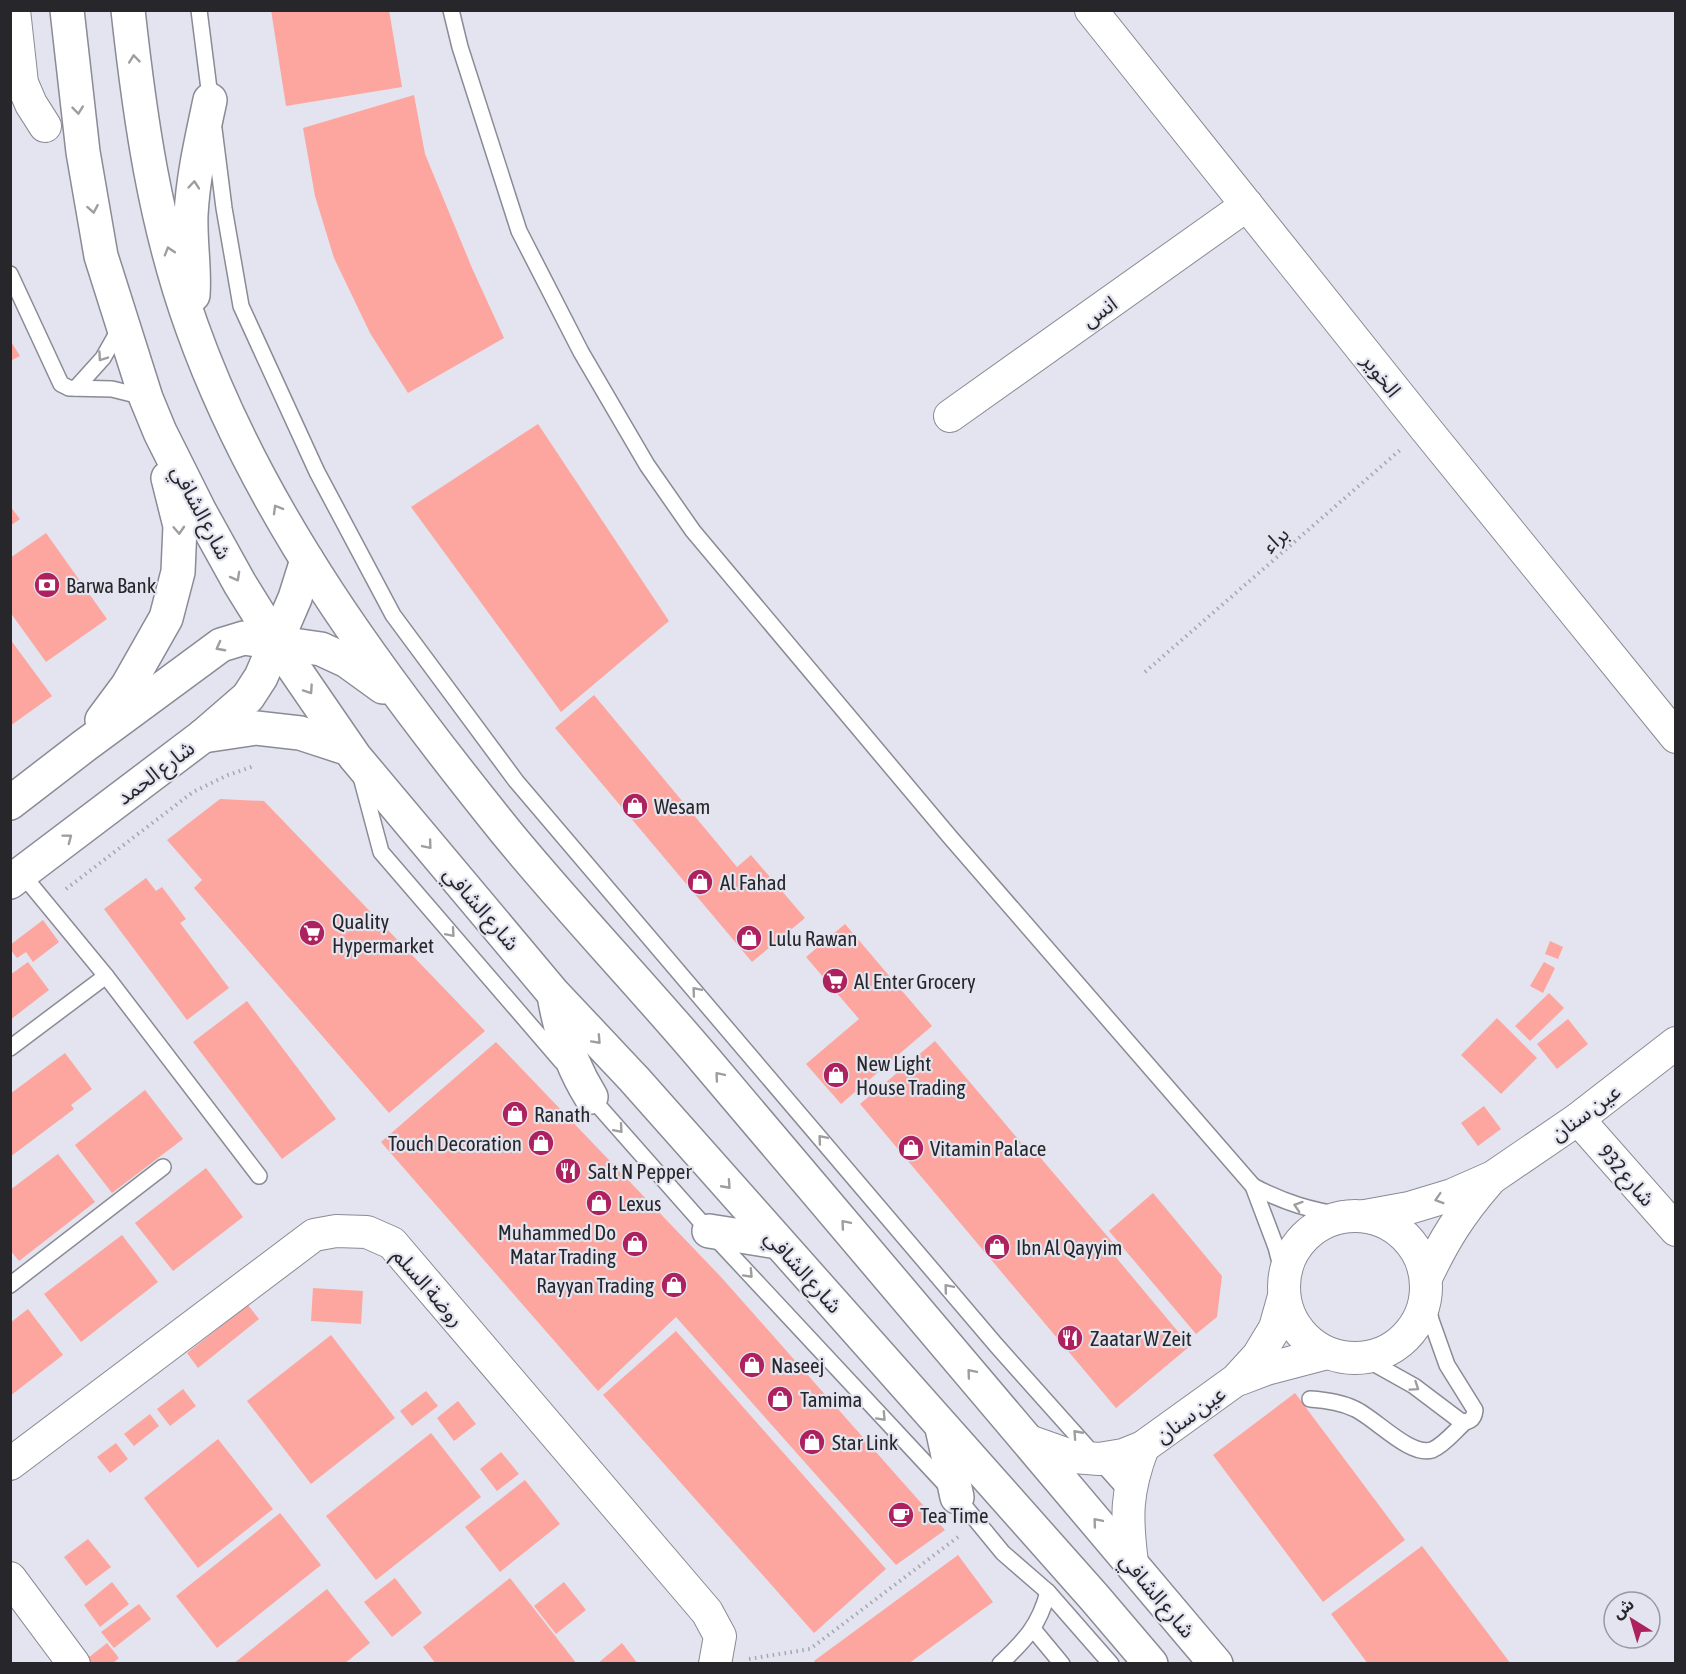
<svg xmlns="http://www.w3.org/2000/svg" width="1686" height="1674" viewBox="0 0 1686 1674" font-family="'Asap Condensed','Noto Sans Arabic',sans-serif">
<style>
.building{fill:#fda69f}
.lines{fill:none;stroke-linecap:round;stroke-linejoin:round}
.lane-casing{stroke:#898b95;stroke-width:18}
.street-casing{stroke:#898b95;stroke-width:34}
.secondary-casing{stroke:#898b95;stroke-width:36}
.path{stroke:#a6a6af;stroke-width:4;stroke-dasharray:1.5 4.5;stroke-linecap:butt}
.lane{stroke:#fff;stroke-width:15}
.street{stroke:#fff;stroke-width:32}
.secondary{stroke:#fff;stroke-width:33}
.oneway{stroke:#9e9ea0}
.labels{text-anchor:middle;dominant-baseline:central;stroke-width:4.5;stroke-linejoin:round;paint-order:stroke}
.street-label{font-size:21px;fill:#27272b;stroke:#e3e4ef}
.poi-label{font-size:21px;fill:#27272b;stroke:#e3e4ef;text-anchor:start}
</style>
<rect width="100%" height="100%" fill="#e3e4ef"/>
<!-- building -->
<g class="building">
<path d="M271 10H389L402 87 286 106Z"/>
<path d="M414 95 425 154 472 268 504 338 408 393 370 333 334 258 315 196 303 128Z"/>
<path d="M10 340 20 356 10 361Z"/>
<path d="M538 424 669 621 561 712 411 507Z"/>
<path d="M10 506 20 519 10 526Z"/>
<path d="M46 533 107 619 46 662 10 612V558Z"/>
<path d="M10 639 52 696 10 726Z"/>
<path d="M594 695 737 867 751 855 805 918 752 962 555 728Z"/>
<path d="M220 799 264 801 485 1031 389 1113 194 888 202 880 167 840Z"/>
<path d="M146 878 156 891 162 887 186 919 180 923 229 988 187 1020 104 909Z"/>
<path d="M43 920 59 942 33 962 26 952 17 958 10 949V945Z"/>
<path d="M845 924 932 1026 841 1104 806 1064 859 1019 806 957Z"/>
<path d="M1550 941 1563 947 1558 959 1545 954Z"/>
<path d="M28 962 49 990 10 1020V975Z"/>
<path d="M1544 962 1555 968 1543 993 1530 986Z"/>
<path d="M1549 993 1564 1008 1530 1041 1515 1026Z"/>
<path d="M247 1001 336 1119 282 1159 193 1042Z"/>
<path d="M1497 1018 1537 1058 1501 1094 1461 1055Z"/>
<path d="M1568 1019 1588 1044 1557 1069 1537 1044Z"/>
<path d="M935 1041 1029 1152 1033 1149 1114 1244 1109 1249 1190 1346 1116 1408 860 1104Z"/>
<path d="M496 1042 721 1277 945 1530 896 1565 676 1317 598 1391 381 1142Z"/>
<path d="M65 1053 92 1089 71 1105 74 1109 10 1157V1094Z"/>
<path d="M145 1090 183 1139 112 1193 75 1145Z"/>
<path d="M1484 1106 1501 1129 1478 1146 1461 1123Z"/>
<path d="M58 1154 95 1202 19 1261 10 1250V1190Z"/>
<path d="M206 1168 243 1217 173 1271 135 1223Z"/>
<path d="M1153 1193 1222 1276 1217 1317 1196 1334 1109 1231Z"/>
<path d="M122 1235 158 1282 81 1342 44 1294Z"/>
<path d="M313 1288 363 1291 361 1324 311 1321Z"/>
<path d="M248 1305 259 1319 198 1368 187 1353Z"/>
<path d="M28 1309 63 1355 10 1396V1323Z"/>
<path d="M676 1331 886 1569 814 1633 603 1395Z"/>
<path d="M331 1335 395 1418 311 1484 247 1401Z"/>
<path d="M183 1389 196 1406 170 1426 157 1409Z"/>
<path d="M426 1391 438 1406 412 1426 400 1411Z"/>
<path d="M1295 1393 1405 1540 1323 1602 1213 1455Z"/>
<path d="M458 1401 476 1424 454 1441 437 1418Z"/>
<path d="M150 1414 159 1426 134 1446 124 1434Z"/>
<path d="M431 1433 481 1497 376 1580 326 1516Z"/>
<path d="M218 1439 273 1509 198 1568 144 1498Z"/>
<path d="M116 1443 128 1459 110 1473 97 1457Z"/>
<path d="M501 1452 519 1474 497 1491 480 1469Z"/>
<path d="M525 1480 560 1524 500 1572 465 1527Z"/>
<path d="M280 1513 321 1565 217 1648 176 1596Z"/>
<path d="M88 1539 111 1567 86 1586 64 1557Z"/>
<path d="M1422 1546 1511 1664H1368L1331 1614Z"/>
<path d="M958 1555 993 1602 908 1664H816L814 1661Z"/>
<path d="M395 1578 422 1613 392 1637 364 1602Z"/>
<path d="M510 1578 577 1664H436L423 1647Z"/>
<path d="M112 1582 129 1604 100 1627 84 1605Z"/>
<path d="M564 1582 586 1610 556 1634 534 1606Z"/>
<path d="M327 1589 370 1643 344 1664H233Z"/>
<path d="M139 1604 151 1619 114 1648 101 1632Z"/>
<path d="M107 1643 119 1658 112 1664H92L88 1658Z"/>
<path d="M622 1643 638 1664H597Z"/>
</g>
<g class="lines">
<!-- lane casing -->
<g class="lane-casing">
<g id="lane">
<path d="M199 10 211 105"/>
<path d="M451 10 460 47 519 231 581 352 647 465 693 531 950 837 1253 1186 1276 1247 1284 1278"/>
<path d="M214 129 224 208 241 306 317 472 393 615 516 781 996 1345 1129 1494"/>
<path d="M10 274 61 384 69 388 112 389 144 397"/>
<path d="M76 388 103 358 120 328"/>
<path d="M361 777 381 852 562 1062"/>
<path d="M22 874 106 976 259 1176"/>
<path d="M10 1048 106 976"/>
<path d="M588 1094 709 1231 957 1497 1003 1553 1048 1592 1111 1664"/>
<path d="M1253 1186C1285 1203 1310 1210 1346 1216"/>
<path d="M10 1285 163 1167"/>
<path d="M1364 1358 1414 1386 1459 1420C1468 1424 1474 1420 1475 1410L1447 1365 1431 1320 1426 1297"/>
<path d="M1310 1399C1325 1400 1341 1402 1355 1409 1375 1418 1410 1457 1432 1450 1444 1445 1455 1431 1464 1423"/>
<path d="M1033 1629 1062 1664"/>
<path d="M1000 1664C1025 1640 1039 1626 1048 1592"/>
</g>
</g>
<!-- street casing -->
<g class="street-casing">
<g id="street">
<path d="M14 10 22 83 31 104 45 126"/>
<path d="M1091 10 1425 428 1676 737"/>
<path d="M950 416 1247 205"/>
<path d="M1578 1119 1676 1230"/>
<circle cx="1355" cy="1287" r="71"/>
<path d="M1365 1216 1409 1208 1452 1195 1493 1177 1578 1119 1676 1043"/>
<path d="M1426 1278C1444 1240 1460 1214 1488 1182"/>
<path d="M1240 1379 1266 1369 1327 1353"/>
<path d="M1029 1441 1074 1457 1099 1459 1123 1455 1143 1447 1236 1380 1258 1356 1275 1328 1284 1296"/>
<path d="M10 1464 314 1235 336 1231 367 1232 392 1243 707 1612 720 1636 715 1664"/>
<path d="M1132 1563C1126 1516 1126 1492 1143 1447"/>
<path d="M10 1578 74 1664"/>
</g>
</g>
<!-- secondary casing -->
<g class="secondary-casing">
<g id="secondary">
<path d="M67 10 83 152 101 256 146 398 160 432 199 510 240 584 276 642 355 757 553 993 634 1079 1094 1597 1151 1664"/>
<path d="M128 10C140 119 155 224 192 327 259 515 382 678 506 832 570 910 640 983 706 1061 876 1261 1046 1463 1216 1664"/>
<path d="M193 295C195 269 190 242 191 215 193 176 202 138 210 100"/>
<path d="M102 720 128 685 166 618 178 572 180 526 168 478"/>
<path d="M203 736 256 728 300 733 349 749"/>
<path d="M10 803 84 746 221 645 244 638 321 649 347 661 383 687"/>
<path d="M10 882 203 736 248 697 261 677 276 642 295 598 307 560"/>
<path d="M554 995C560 1031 571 1065 591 1097"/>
<path d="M709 1231 778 1242"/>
<path d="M942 1428 957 1497"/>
</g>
</g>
<!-- path -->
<g class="path">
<path d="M1145 672 1400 450"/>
<path d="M66 889 193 792 228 775 254 766"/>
<path d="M749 1659 810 1649 958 1537"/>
</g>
<!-- lane -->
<use href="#lane" class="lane"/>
<!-- street -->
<use href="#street" class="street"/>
<!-- secondary -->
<use href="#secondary" class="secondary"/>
</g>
<!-- one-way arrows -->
<defs><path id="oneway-chevron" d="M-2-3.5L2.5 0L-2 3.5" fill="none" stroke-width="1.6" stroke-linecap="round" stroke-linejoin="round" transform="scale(1.5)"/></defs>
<g class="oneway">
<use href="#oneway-chevron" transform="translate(134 59) rotate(-96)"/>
<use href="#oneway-chevron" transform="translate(78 110) rotate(84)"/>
<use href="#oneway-chevron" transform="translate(194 185) rotate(-85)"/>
<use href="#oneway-chevron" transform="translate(93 209) rotate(80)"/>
<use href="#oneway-chevron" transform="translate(169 251) rotate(-107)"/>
<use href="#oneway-chevron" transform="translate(102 357) rotate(125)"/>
<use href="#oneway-chevron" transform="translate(277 509) rotate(-120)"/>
<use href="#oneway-chevron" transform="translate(179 530) rotate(87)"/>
<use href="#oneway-chevron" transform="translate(236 577) rotate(61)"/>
<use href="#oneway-chevron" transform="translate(220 647) rotate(152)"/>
<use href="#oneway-chevron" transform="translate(309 690) rotate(56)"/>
<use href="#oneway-chevron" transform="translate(68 838) rotate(-37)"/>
<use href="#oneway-chevron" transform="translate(428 845) rotate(50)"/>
<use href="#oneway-chevron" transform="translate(451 933) rotate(49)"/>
<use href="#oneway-chevron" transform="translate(696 991) rotate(-130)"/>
<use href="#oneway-chevron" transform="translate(597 1040) rotate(47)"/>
<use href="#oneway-chevron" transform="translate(719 1076) rotate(-130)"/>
<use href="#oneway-chevron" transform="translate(619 1129) rotate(49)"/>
<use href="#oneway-chevron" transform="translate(822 1139) rotate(-130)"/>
<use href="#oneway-chevron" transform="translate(727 1185) rotate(48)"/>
<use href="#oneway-chevron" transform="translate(1439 1199) rotate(163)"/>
<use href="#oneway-chevron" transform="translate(1298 1206) rotate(-162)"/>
<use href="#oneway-chevron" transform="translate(845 1224) rotate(-130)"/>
<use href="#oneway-chevron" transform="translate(749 1274) rotate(47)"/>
<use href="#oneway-chevron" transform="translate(948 1288) rotate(-130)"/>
<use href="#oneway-chevron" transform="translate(971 1373) rotate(-130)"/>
<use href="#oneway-chevron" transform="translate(1415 1387) rotate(34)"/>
<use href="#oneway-chevron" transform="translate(882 1417) rotate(47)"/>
<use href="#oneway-chevron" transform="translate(1077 1434) rotate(-132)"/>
<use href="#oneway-chevron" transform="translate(1097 1522) rotate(-130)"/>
</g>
<!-- icons -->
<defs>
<g id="bank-disc" transform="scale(1.35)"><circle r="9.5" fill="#ad215e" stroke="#e3e4ef"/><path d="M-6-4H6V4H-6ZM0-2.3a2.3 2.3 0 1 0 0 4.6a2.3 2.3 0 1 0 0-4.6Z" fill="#fff"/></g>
<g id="shop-disc" transform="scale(1.35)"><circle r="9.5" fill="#ad215e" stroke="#e3e4ef"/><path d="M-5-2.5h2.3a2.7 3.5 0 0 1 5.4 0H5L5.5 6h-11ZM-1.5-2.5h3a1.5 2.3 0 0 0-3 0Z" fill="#fff"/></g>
<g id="supermarket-disc" transform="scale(1.35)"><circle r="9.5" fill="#ad215e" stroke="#e3e4ef"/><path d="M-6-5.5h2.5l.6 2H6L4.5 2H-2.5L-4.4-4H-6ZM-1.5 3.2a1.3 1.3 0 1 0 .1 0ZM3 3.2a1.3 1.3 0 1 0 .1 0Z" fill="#fff"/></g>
<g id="restaurant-disc" transform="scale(1.35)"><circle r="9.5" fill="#ad215e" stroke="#e3e4ef"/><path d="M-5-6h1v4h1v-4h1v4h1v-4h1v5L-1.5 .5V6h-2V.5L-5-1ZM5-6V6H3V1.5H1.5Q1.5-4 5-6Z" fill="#fff"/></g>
<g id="cafe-disc" transform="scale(1.35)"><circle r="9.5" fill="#ad215e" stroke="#e3e4ef"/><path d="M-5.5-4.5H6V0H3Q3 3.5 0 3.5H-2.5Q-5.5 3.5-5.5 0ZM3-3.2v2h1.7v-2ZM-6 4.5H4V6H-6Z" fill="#fff"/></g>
</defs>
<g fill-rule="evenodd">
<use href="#bank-disc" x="47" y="585"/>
<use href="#shop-disc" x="635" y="806"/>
<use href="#shop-disc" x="700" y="882"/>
<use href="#supermarket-disc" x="312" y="933"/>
<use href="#shop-disc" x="749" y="938"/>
<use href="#supermarket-disc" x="835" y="981"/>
<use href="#shop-disc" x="836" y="1075"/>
<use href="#shop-disc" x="515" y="1114"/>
<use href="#shop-disc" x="541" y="1143"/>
<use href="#shop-disc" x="911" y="1148"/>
<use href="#restaurant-disc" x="568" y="1171"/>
<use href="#shop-disc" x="599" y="1203"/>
<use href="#shop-disc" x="635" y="1244"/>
<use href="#shop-disc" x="997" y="1247"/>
<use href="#shop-disc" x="674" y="1285"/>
<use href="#restaurant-disc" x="1070" y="1338"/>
<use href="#shop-disc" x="752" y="1365"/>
<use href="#shop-disc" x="780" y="1399"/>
<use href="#shop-disc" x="812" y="1442"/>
<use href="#cafe-disc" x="901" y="1515"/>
</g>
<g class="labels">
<!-- street labels -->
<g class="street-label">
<text transform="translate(1099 311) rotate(-35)">انس</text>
<text transform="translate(1382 375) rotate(52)">الخوير</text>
<text transform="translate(202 512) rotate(62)">شارع الشافي</text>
<text transform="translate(1275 539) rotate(-41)">براء</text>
<text transform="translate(155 772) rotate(-37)">شارع الحمد</text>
<text transform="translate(482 908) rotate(49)">شارع الشافي</text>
<text transform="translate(1585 1112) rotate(-36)">عين سنان</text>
<text transform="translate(1627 1175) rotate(49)">شارع 932</text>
<text transform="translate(804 1271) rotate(48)">شارع الشافي</text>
<text transform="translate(429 1287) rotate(49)">روضة السلم</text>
<text transform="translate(1190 1414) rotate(-36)">عين سنان</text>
<text transform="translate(1158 1595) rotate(50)">شارع الشافي</text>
</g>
<!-- poi labels -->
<g class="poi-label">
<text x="66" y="585">Barwa Bank</text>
<text x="654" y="806">Wesam</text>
<text x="720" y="882">Al Fahad</text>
<text x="332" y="921">Quality<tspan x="332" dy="24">Hypermarket</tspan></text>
<text x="768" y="938">Lulu Rawan</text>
<text x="854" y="981">Al Enter Grocery</text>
<text x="856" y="1063">New Light<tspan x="856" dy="24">House Trading</tspan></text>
<text x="534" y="1114">Ranath</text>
<text x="522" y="1143" text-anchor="end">Touch Decoration</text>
<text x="930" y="1148">Vitamin Palace</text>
<text x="588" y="1171">Salt N Pepper</text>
<text x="618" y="1203">Lexus</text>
<text x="616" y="1232" text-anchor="end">Muhammed Do<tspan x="616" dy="24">Matar Trading</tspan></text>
<text x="1016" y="1247">Ibn Al Qayyim</text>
<text x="654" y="1285" text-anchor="end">Rayyan Trading</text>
<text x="1090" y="1338">Zaatar W Zeit</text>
<text x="771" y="1365">Naseej</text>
<text x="800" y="1399">Tamima</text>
<text x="832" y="1442">Star Link</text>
<text x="920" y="1515">Tea Time</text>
</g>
</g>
<!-- border -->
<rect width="1686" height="1674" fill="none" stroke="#27272b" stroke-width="24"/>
<!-- north arrow -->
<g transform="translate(1632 1620) rotate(323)"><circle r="28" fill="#e3e4ef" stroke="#9898a1" stroke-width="1.5"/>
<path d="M0-4.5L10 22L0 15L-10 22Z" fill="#ad215e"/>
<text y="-9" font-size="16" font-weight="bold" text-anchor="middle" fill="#27272b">ش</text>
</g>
</svg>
